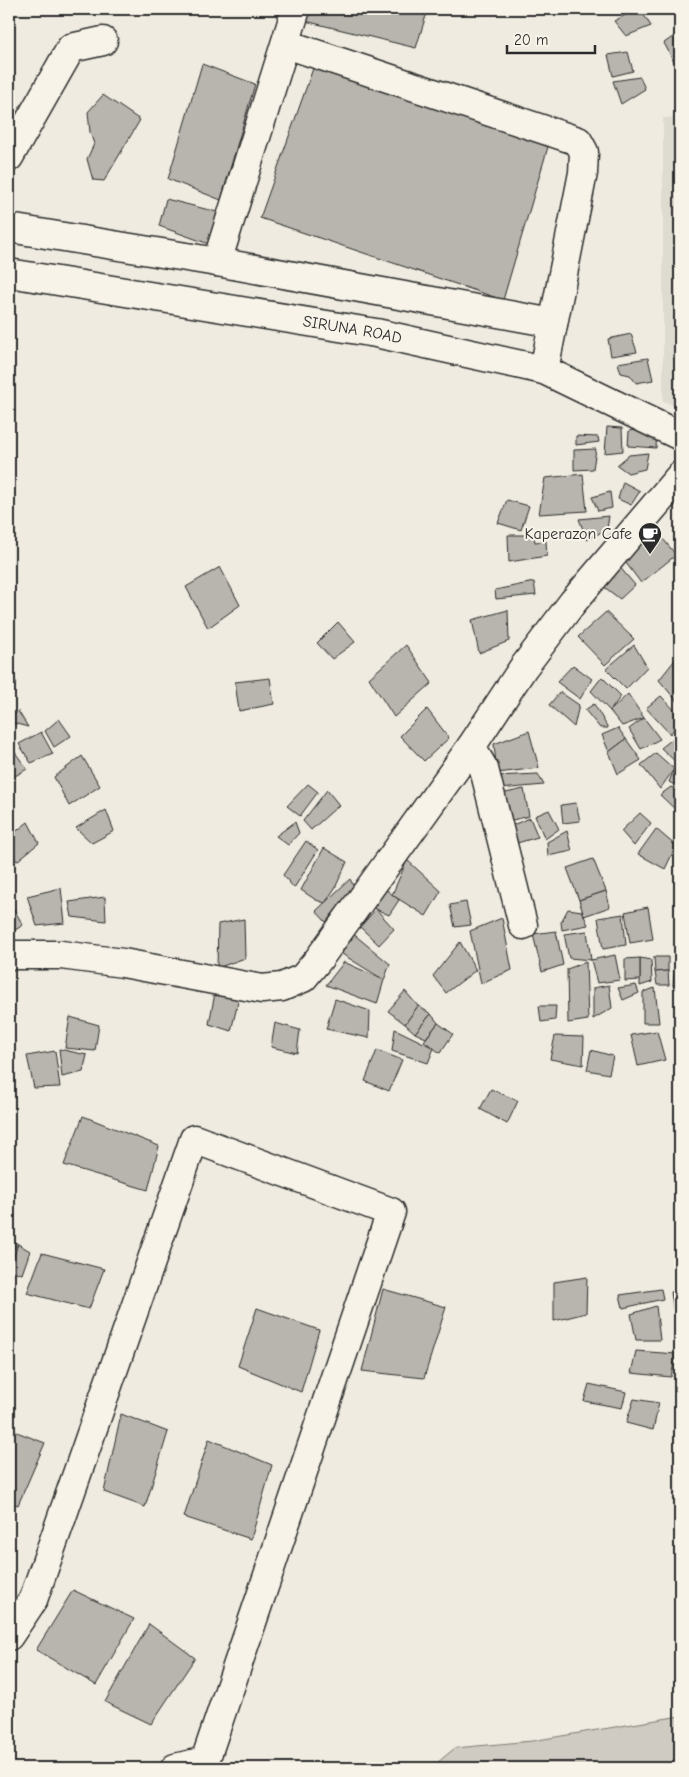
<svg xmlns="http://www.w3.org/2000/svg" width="689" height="1777" viewBox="0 0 689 1777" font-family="'Comic Neue',sans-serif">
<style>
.built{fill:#dedbd1}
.green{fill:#cfcbc2;stroke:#7d7b76}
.building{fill:#b8b5ae;stroke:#2b2b2b}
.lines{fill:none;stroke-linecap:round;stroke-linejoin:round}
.minor-casing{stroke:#2b2b2b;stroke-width:31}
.minor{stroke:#f7f3e8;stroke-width:28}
.labels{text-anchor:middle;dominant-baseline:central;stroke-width:4;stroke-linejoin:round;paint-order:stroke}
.street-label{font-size:16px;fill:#2b2b2b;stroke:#f7f3e8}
.poi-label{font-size:16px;fill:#2b2b2b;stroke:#f7f3e8;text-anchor:end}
</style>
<rect width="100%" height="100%" fill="#efebe0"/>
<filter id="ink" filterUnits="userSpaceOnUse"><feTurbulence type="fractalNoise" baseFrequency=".02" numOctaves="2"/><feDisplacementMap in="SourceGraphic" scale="10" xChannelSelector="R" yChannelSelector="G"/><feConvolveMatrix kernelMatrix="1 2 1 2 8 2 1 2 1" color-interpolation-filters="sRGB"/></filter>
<g filter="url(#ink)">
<!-- built -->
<path class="built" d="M680 117V408L663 401V118Z"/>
<!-- green -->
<path class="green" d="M680 1716V1768H431L455 1748 532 1741Z"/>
<!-- building -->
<g class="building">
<path d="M305 9H428L416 48 301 20Z"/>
<path d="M637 9H640L651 26 626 36 614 21Z"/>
<path d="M680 32V59L674 62 664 43Z"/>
<path d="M628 52 633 71 613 76 608 55Z"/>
<path d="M316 60 550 140 503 300 260 218Z"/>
<path d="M202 64 255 84 221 200 168 179Z"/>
<path d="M640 77 645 89 621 104 613 81Z"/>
<path d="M103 95 140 120 104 181 93 180 87 159 94 144 90 132 88 112Z"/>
<path d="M166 199 217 212 209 244 159 226Z"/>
<path d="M631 334 637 352 611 356 608 339Z"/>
<path d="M648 358 653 380 636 383 630 375 621 373 618 363Z"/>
<path d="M657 426 656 448 628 446 629 431Z"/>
<path d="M607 427 622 428 623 451 605 453Z"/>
<path d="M576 436 598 437 599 442 576 445Z"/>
<path d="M596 449 593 469 574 470V450Z"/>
<path d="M648 453 645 469 628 473 617 465 629 455Z"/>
<path d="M583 474 587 511 539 514 545 478Z"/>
<path d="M623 482 640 491 631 505 618 499Z"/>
<path d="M610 492 612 508 598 511 592 497Z"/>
<path d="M507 500 529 506 521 530 498 523Z"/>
<path d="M609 516 607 529 587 540 579 519Z"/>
<path d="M656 530 676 555 641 583 623 559Z"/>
<path d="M508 535H534L535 542 546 541 547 556 509 562Z"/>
<path d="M617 564 635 585 620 599 599 583Z"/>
<path d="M220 567 240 605 208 628 186 587Z"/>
<path d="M534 582 536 595 496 599 495 590Z"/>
<path d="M508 610 509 641 479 653 472 620Z"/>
<path d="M606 612 634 639 605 665 578 637Z"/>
<path d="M338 622 355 642 332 659 317 643Z"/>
<path d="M406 645 432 683 394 717 369 678Z"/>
<path d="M634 645 647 667 626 689 606 669Z"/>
<path d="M678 656 680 659V705L659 680Z"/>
<path d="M573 665 592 679 580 699 557 682Z"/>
<path d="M9 668 17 684 9 687Z"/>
<path d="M602 677 621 696 610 711 591 691Z"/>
<path d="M270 678 274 704 239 711 235 682Z"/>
<path d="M560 692 579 705 574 727 549 705Z"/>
<path d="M628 694 644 718 622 726 610 711Z"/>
<path d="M661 696 680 716V721L670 734 646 708Z"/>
<path d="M594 704 608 728H600L585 710Z"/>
<path d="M427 709 449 738 424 761 400 736Z"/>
<path d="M18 711 28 727 9 722V720Z"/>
<path d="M644 718 660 739 641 749 629 729Z"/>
<path d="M59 719 71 736 54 747 45 731Z"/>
<path d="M618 728 626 739 609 752 602 735Z"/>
<path d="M529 731 539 768 497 773 494 744Z"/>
<path d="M41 732 53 754 31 763 19 744Z"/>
<path d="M680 733V766L661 748Z"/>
<path d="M626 739 641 760 618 774 609 752Z"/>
<path d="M9 744 27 769 10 779 9 776Z"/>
<path d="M656 753 674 769 660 789 641 765Z"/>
<path d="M82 756 100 786 69 806 54 777Z"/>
<path d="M674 769 680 774V782L677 786 669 782Z"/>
<path d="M538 774 544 785 500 789 497 776Z"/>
<path d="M308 784 318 792 300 816 287 806Z"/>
<path d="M671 787 679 792 680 790V808L678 812 660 795Z"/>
<path d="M524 789 529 816 504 822 496 795Z"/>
<path d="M327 790 339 805 311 830 303 821Z"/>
<path d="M576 803 580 821 563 823 561 805Z"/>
<path d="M106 810 114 831 92 843 76 828Z"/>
<path d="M549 810 559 829 545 839 535 816Z"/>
<path d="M640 813 651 823 634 846 621 831Z"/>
<path d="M530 818 538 837 510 845 505 828Z"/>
<path d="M28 822 39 843 17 861 9 852V837Z"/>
<path d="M295 822 299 833 288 845 276 836Z"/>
<path d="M656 829 676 846 665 869 638 854Z"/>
<path d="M567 831 572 851 548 856 547 842Z"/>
<path d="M306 841 318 850 294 888 283 875Z"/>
<path d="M324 848 347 862 335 888 325 903 316 900 301 890Z"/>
<path d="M593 859 606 891 579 900 567 868Z"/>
<path d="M407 860 441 891 426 916 392 895Z"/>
<path d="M350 879 354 887 326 922 316 911Z"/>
<path d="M378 883 399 900 389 915 367 905Z"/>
<path d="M61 888 65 923 37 926 27 896Z"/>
<path d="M606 891 610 907 584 916 579 900Z"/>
<path d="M105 897 106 921 72 917 69 902Z"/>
<path d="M9 901 23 925 9 934Z"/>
<path d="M466 902 471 925 455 927 450 905Z"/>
<path d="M648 907 653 939 630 943 625 912Z"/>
<path d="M376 909 394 929 379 945 360 927Z"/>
<path d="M568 909 582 911 588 925 562 930 561 922Z"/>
<path d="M623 914 626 945 603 949 598 918Z"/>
<path d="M502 918 512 970 481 983 470 931Z"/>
<path d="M244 919 245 958 217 968 218 924Z"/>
<path d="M556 931 563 965 542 972 533 934Z"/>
<path d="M587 931 591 960 569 958 564 934Z"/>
<path d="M351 932 390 964 384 980 342 954Z"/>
<path d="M460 942 476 970 446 993 433 976Z"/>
<path d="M676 950H680V985L673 986Z"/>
<path d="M615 955 620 980 597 983 591 960Z"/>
<path d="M654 957H668V971L655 972Z"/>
<path d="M640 958 651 960 652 982 640 986Z"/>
<path d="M640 958V980L625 981V959Z"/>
<path d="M344 962 384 980 377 1004 326 985Z"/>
<path d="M586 962 588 1020 568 1023 567 969Z"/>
<path d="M668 971 669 985H657L655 972Z"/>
<path d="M609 985 612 1008 593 1019V988Z"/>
<path d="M636 985 639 993 623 1000 618 988Z"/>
<path d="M655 988 659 1023H643V992Z"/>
<path d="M405 991 418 1006 405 1024 388 1011Z"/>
<path d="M215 993 239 998 231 1031 209 1024Z"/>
<path d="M335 999 370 1011 369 1038 326 1029Z"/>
<path d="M418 1006 431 1014 415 1033 405 1024Z"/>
<path d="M539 1006H556L555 1020 541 1022Z"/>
<path d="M431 1014 438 1023 426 1038 415 1033Z"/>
<path d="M70 1017 99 1025 95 1051 65 1048Z"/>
<path d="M275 1023 300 1030 297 1053 271 1047Z"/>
<path d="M438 1023 453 1034 440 1053 424 1041Z"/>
<path d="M395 1029 434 1048 428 1063 392 1051Z"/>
<path d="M657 1031 665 1060 638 1066 631 1035Z"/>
<path d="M555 1036 584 1037 583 1065 550 1059Z"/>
<path d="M59 1049 87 1055 83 1072 62 1077Z"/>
<path d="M377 1050 402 1060 389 1091 365 1081Z"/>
<path d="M591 1050 613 1056 609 1074 587 1070Z"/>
<path d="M55 1051 60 1087 34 1088 27 1056Z"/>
<path d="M491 1089 518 1101 507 1124 480 1109Z"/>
<path d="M83 1116 159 1146 148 1190 64 1165Z"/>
<path d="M9 1238 18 1244 9 1254Z"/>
<path d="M18 1244 30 1251 22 1274 9 1270Z"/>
<path d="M42 1253 104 1269 89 1309 27 1293Z"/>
<path d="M587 1277 586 1313 554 1321V1282Z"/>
<path d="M383 1289 446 1307 424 1378 362 1371Z"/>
<path d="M661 1289 663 1299 623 1308 620 1295Z"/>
<path d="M680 1290V1312L674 1313 671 1292Z"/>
<path d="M656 1306 660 1340H636L631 1314Z"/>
<path d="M257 1308 319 1330 301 1392 238 1366Z"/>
<path d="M636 1351 676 1354 671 1377 631 1373Z"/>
<path d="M589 1384 626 1392 622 1408 584 1401Z"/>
<path d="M634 1399 659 1403 653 1430 626 1423Z"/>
<path d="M121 1414 168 1432 145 1507 104 1492Z"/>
<path d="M9 1429 45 1443 18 1505 9 1502Z"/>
<path d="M209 1439 272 1465 251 1539 184 1517Z"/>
<path d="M73 1590 134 1619 96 1685 36 1650Z"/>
<path d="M149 1624 195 1658 151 1724 105 1702Z"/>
</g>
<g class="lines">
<!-- minor casing -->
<g class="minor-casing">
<g id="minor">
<path d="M296 9 217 262 553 323"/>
<path d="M286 44 578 141 584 152 583 173 544 370"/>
<path d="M9 157 71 48 103 41"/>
<path d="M9 228 217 262"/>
<path id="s1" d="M9 273 376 333 544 370 680 436"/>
<path d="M471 747 484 769 523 925"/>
<path d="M9 955H61L123 963 262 989 282 987 303 978 318 960 471 747 523 668 573 602 680 476"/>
<path d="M9 1636 33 1600 194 1139 391 1212 205 1761 175 1768"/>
</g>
</g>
<!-- minor -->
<use href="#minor" class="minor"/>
</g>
</g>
<!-- icons -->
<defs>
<g id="cafe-pin" transform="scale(1.25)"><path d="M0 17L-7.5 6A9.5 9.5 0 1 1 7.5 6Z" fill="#2b2b2b" stroke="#f7f3e8"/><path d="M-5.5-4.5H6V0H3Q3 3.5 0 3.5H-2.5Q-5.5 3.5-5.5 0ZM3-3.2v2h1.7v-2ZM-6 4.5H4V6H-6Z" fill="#fff"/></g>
</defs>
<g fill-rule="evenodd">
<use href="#cafe-pin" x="650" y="534"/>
</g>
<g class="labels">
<!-- street labels -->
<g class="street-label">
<text stroke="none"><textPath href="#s1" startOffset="348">SIRUNA ROAD</textPath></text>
</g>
<!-- poi labels -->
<g class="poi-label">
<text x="632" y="534">Kaperazon Cafe</text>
</g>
</g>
<!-- margin -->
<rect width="689" height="1777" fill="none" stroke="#f7f3e8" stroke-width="30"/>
<rect x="15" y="15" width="659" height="1747" fill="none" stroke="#2b2b2b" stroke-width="2" filter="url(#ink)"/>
<!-- scale -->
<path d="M507 45v8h88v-8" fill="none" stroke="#2b2b2b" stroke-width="2.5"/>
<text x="514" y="45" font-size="15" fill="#2b2b2b" stroke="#f7f3e8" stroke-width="4" paint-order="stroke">20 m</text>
</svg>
